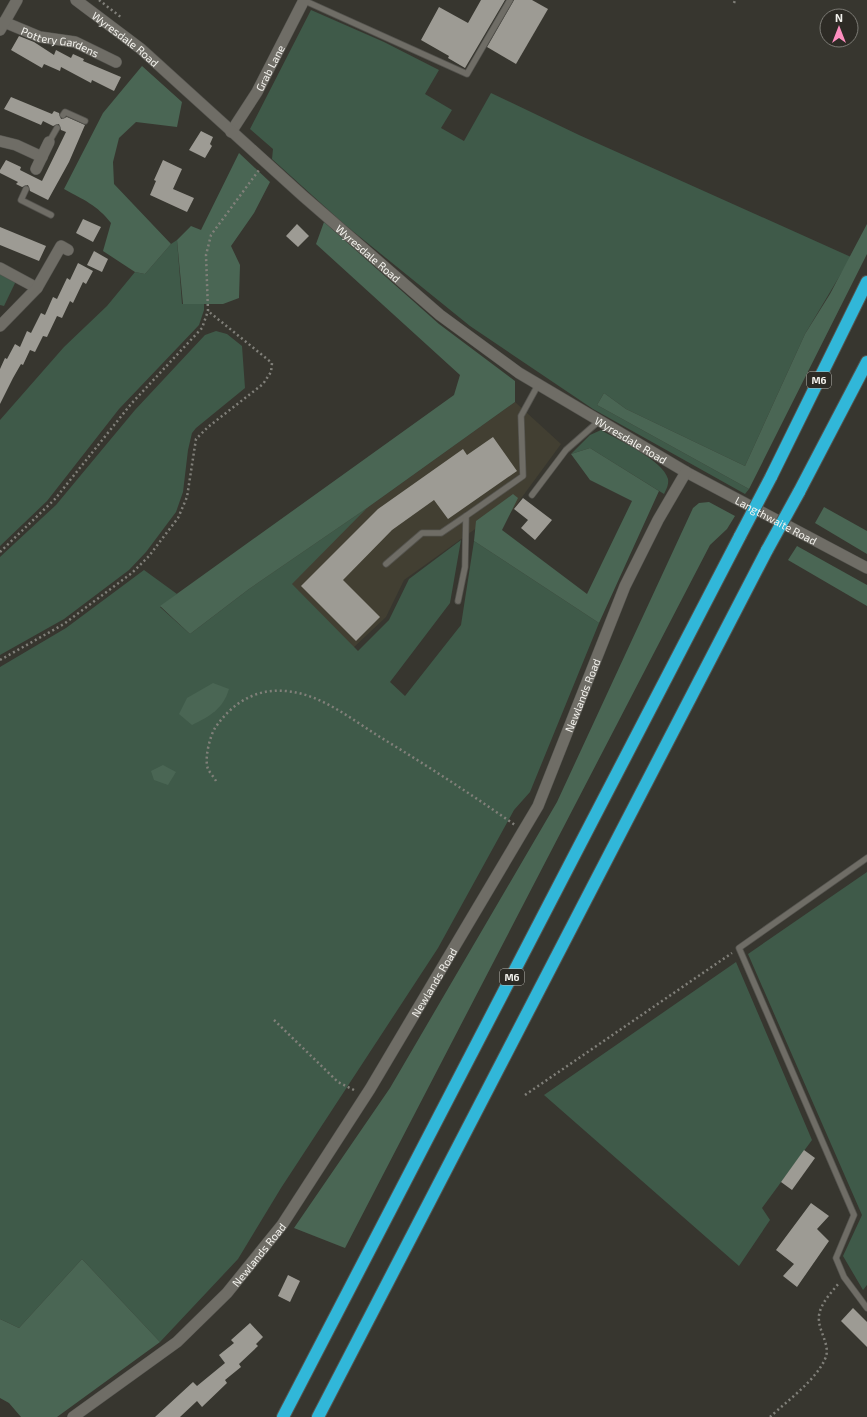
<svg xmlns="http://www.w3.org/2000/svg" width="867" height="1417" viewBox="0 0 867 1417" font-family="'Exo 2',sans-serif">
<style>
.built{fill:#423f32}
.green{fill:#3f5a49}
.forest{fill:#4a6654}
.building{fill:#9d9b94}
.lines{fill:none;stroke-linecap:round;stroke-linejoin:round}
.service-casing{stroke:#55544f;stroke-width:7}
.minor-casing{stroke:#55544f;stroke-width:12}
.tertiary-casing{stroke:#55544f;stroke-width:12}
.motorway-casing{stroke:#55544f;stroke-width:14}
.path{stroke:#81807a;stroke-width:2.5;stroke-dasharray:2 3;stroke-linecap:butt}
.service{stroke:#6f6d66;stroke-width:5.5}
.minor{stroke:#6f6d66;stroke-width:11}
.tertiary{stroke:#6f6d66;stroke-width:11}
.motorway{stroke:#31b7d9;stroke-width:12}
.motorway-bridge-casing{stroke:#55544f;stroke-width:14;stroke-linecap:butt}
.motorway-bridge{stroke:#31b7d9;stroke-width:12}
.labels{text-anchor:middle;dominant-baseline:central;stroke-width:4;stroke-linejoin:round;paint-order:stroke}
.shield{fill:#2d2b25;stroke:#b8b6b1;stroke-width:1}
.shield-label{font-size:10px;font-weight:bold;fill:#f3f2ed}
.street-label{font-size:11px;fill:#f3f2ed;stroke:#2d2b25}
</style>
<rect width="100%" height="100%" fill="#37362f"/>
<!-- built -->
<path class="built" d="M515 402 561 444 492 538 478 527 404 580 386 617 336 664 249 589 367 508Z"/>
<!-- green -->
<g class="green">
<path d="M311 10 384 42 439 70 425 94 452 110 441 128 464 141 491 93 579 135 851 257 805 334 745 466 626 409 604 393 597 405 749 489 745 494 593 409 470 326 344 224 272 159 273 149 250 129Z"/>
<path d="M177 240 182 304H204V310L199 325 119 409 47 501 0 546V420L64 347 107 306 135 272 145 274 171 244Z"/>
<path d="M0 273 16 281 4 306 0 305Z"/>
<path d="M216 331 227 334 242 346 245 388 196 428 192 433 188 450 183 492 176 512 146 552 129 570 64 619 0 655V557L56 505 135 410 205 335Z"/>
<path d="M601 430C618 440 663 460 668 479 669 485 666 490 664 494L590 448 571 454 590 435Z"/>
<path d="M367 508 292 584 358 651 389 620 409 579 461 540 450 603 390 682 405 696 461 625 474 541 599 623 530 792 514 810 438 948 281 1188 238 1259 160 1342 82 1259 19 1328 0 1319V667L66 628 144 570 177 594 160 607 190 634 249 589Z"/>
<path d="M867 872V1285L863 1290 843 1256 862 1215 748 954Z"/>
<path d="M736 962 812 1140 762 1208 770 1220 739 1266 544 1095Z"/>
</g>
<!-- forest -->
<g class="forest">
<path d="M142 66 182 102 177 127 136 122 119 138 113 162 114 184 171 244 145 274 135 272 103 251 111 223C97 205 84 200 64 189L103 113Z"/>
<path d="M239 153 270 182 254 213 231 246 240 265 239 298 223 304H183L177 240 191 226 201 230Z"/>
<path d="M324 222 439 324 515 381V402L367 508 249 589 190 634 160 606 454 395 460 375 316 244Z"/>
<path d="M867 224V254L749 489 597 405 604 393 626 409 745 466 805 334 830 294Z"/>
<path d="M590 448 659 491 599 623 474 541 476 521 513 494 518 498 502 530 587 594 632 501 590 480 571 454Z"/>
<path d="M709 502 735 516 727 529 710 545 345 1248 294 1228 390 1088 557 802 693 508 699 503Z"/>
<path d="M824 507 867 531V554L815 523Z"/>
<path d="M797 546 867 585V606L788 560Z"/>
<path d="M213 683 229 689C223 709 210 716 192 725L179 714 187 698Z"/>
<path d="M163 765 176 772 168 785 154 780 151 771Z"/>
<path d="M82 1259 160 1342 57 1417H21L9 1403 0 1398V1319L19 1328Z"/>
</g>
<!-- building -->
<g class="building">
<path d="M481 0H505L465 68 448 58 449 56 421 40 439 7 468 23Z"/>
<path d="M514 0H532L548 9 516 64 487 47Z"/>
<path d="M19 36 34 42 54 55 56 50 71 58 73 54 84 59 83 61 121 77 114 91 92 80 91 83 61 67 60 71 44 64 42 68 11 50Z"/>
<path d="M11 97 52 114 54 111 59 113 61 119 67 117 85 125 69 162 48 200 30 191 28 185 22 187 16 184 18 182 0 173V170L6 160 21 167 20 170 42 181 66 132 61 130 59 124 53 126 43 121 41 125 4 109Z"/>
<path d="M201 131 213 137 210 144 212 146 205 158 189 150Z"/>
<path d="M163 160 182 169 173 189 194 198 187 212 150 195 156 181 154 180Z"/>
<path d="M83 219 101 227 93 242 76 233Z"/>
<path d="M297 224 309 236 298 247 286 236Z"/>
<path d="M0 227 46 246 39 261 0 245Z"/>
<path d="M94 251 108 259 102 272 87 265Z"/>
<path d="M78 263 93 271 86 284 83 282 73 303 70 301 62 318 57 316 47 337 43 336 35 352 30 350 23 365 21 364 13 378 0 404V369L5 358 7 359 15 344 20 347 27 331 31 333 41 313 45 315 53 297 57 299 67 278 70 280Z"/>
<path d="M493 437 517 471 448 519 434 500 392 530 343 580 380 617 356 641 301 586 378 509 463 449 467 455Z"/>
<path d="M523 498 552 520 535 540 521 528 528 520 514 509Z"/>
<path d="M804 1150 815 1158 792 1190 781 1182Z"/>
<path d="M811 1203 829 1216 817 1229 829 1241 797 1287 783 1276 794 1264 776 1250Z"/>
<path d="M288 1275 300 1281 290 1302 278 1296Z"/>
<path d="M853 1308 867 1322V1347L841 1321Z"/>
<path d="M250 1323 263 1337 256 1344 258 1346 239 1364 241 1367 225 1380 227 1383 202 1407 197 1401 180 1417H155L193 1382 197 1386 225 1363 219 1355 234 1343 231 1340Z"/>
</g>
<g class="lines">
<!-- service casing -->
<g class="service-casing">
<g id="service">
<path d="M303 0 467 74 510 0"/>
<path d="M63 115 65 112 85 121"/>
<path d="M49 142 57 128"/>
<path d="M26 189 21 200 51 215"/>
<path d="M532 495 566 450 599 421"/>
<path d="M386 564 422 533H441L466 516"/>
<path d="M458 601 465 567 466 516 523 476 521 416 538 385"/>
<path d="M867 858 739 948 854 1215 836 1258 844 1277 867 1308"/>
</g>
</g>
<!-- minor casing -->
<g class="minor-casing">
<g id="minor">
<path id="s1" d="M4 22 40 37 75 42 116 62"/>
<path d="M0 30 17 0"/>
<path id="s2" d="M231 132 257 92 304 0"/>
<path d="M0 141 16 145 42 157"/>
<path d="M36 169 49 142"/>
<path d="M0 268 37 288"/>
<path d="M0 326 37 288 61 246 68 250"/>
</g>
</g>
<!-- tertiary casing -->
<g class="tertiary-casing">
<g id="tertiary">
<path id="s3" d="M76 0 141 49 303 196 440 315 519 373 686 472 867 568"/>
<path id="s4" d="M73 1417 177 1342 227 1293 282 1225 370 1089 538 806 625 586 658 520 686 472"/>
</g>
</g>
<!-- motorway casing -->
<g class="motorway-casing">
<g id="motorway">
<path d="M771 477 867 282"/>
<path d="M799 492 867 362"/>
<path d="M283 1417 740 536"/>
<path d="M318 1417 767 550"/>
</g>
</g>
<!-- path -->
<g class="path">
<path d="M99 0 122 18"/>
<path d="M734 3 735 0"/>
<path d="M0 552 55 499 131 404 202 328 208 311 206 255 211 235 259 170"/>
<path d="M0 660 64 624 132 573 149 556 178 518 187 497 196 439 208 427 263 384 271 372 272 363 208 311"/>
<path d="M216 781C214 777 210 773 208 769 204 759 210 736 215 728 232 703 256 688 286 691 321 694 351 719 380 737 426 765 471 794 515 825"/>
<path d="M274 1020 338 1082 356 1091"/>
<path d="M525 1095 732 953"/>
<path d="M770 1417C787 1401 816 1380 825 1359 831 1347 820 1333 819 1321 817 1307 831 1293 839 1283"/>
</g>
<!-- service -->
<use href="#service" class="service"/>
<!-- minor -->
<use href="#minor" class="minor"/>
<!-- tertiary -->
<use href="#tertiary" class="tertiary"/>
<!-- motorway -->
<use href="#motorway" class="motorway"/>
<!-- motorway-bridge casing -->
<g class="motorway-bridge-casing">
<g id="motorway-bridge">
<path d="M740 536 771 477"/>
<path d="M767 550 799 492"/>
</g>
</g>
<!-- motorway-bridge -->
<use href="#motorway-bridge" class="motorway-bridge"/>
</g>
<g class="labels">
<!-- shield labels -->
<g class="shield">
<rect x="807" y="372" width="24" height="16" rx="3"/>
<rect x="500" y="969" width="24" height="16" rx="3"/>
</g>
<g class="shield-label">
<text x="819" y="380">M6</text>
<text x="512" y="977">M6</text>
</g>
<!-- street labels -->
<g class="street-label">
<text stroke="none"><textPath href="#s3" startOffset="63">Wyresdale Road</textPath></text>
<text stroke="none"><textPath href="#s1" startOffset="60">Pottery Gardens</textPath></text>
<text stroke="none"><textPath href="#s2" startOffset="75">Grab Lane</textPath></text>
<text stroke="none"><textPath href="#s3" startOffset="387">Wyresdale Road</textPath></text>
<text stroke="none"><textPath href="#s3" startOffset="710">Wyresdale Road</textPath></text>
<text stroke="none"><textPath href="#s3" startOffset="876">Langthwaite Road</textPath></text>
<text stroke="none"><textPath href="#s4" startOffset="896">Newlands Road</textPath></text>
<text stroke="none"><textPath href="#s4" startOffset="572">Newlands Road</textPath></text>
<text stroke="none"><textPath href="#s4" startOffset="248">Newlands Road</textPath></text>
</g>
</g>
<!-- north arrow -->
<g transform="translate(839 28)"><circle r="19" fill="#2d2b25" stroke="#7c7b75"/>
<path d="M0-3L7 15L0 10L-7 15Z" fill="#fd8ebf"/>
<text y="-6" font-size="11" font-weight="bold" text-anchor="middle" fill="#f3f2ed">N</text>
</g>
</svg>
